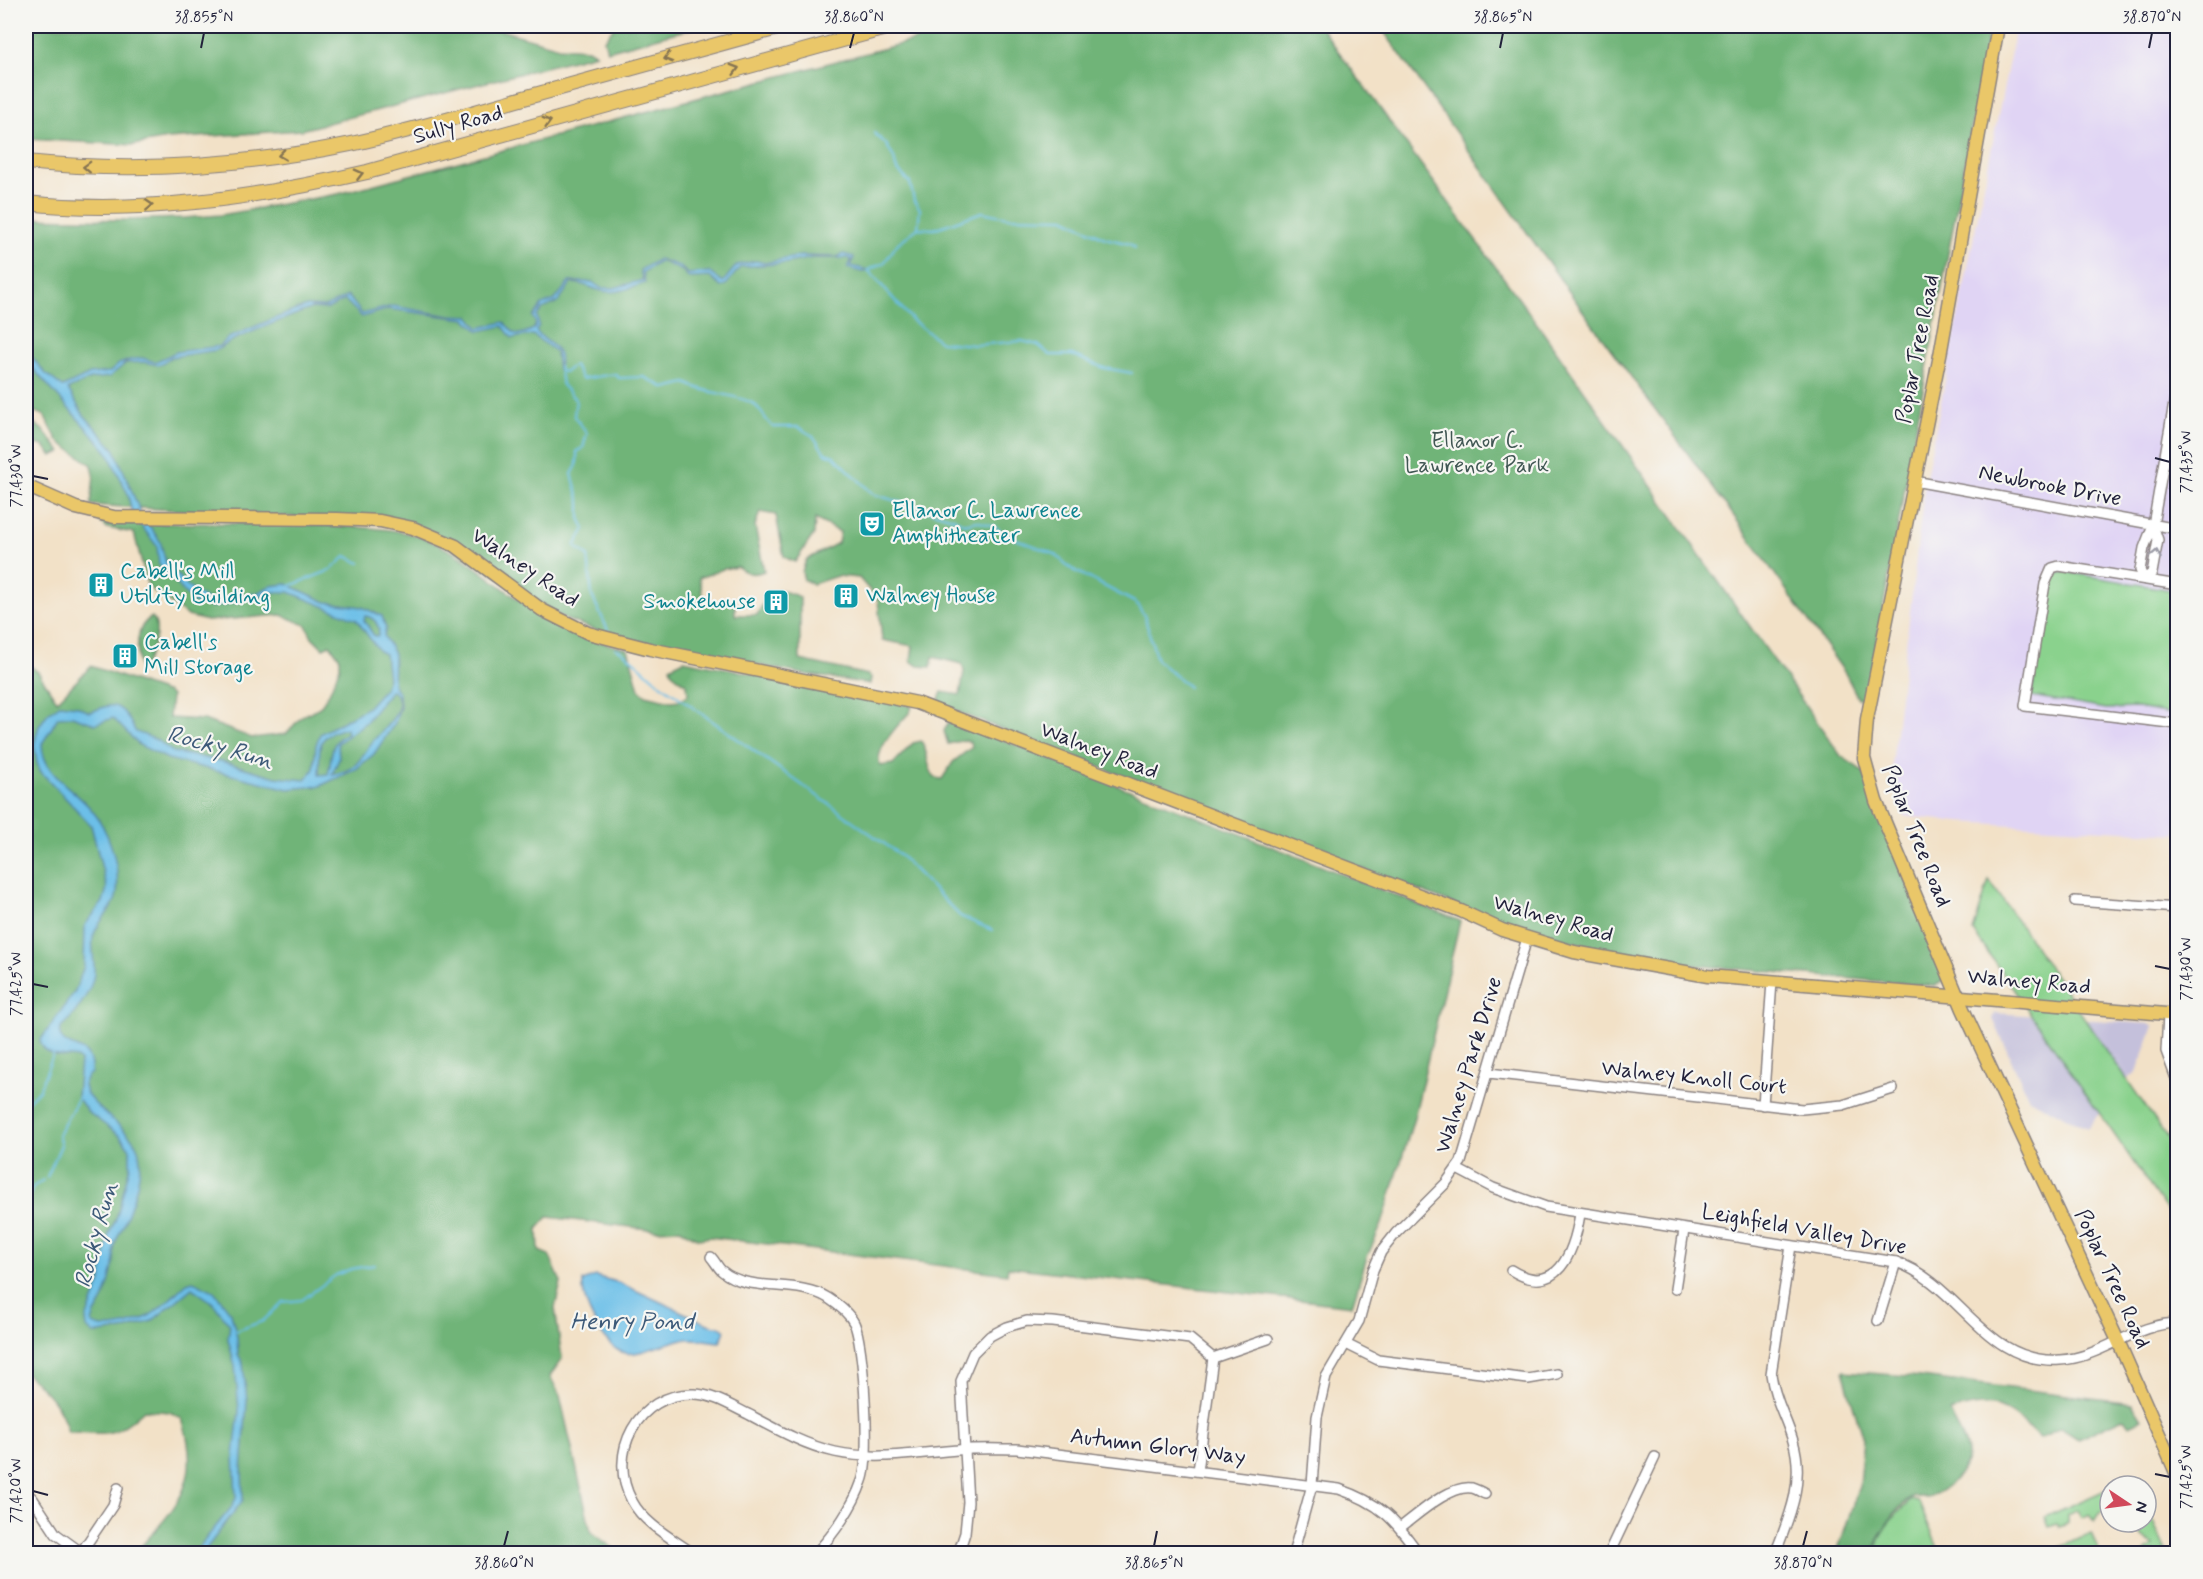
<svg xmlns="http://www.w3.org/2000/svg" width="2203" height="1579" viewBox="0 0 2203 1579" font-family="Mynerve,sans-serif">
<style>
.built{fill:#e0d4f4}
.industrial{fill:#c4c0db}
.green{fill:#8ad28d;stroke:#567a64;stroke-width:1.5}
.forest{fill:#6fb478;stroke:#486b5a;stroke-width:1.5}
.water{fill:#6cbfe8;stroke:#477092;stroke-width:1.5;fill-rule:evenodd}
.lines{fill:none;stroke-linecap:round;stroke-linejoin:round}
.stream{stroke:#6cbfe8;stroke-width:2}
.minor-casing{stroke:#8a8281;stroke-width:12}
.major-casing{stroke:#8a8281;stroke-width:15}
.highway-casing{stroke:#8a8281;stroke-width:16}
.minor{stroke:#fff;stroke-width:9}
.major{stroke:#eac769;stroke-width:12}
.highway{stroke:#eac769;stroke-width:14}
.oneway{stroke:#867452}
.oneway2{stroke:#9c9ca7}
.ticks{fill:none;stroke:#22223b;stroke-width:2}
.labels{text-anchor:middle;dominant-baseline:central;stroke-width:4.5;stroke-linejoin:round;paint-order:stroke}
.street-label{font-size:22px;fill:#22223b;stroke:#f6f6f2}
.park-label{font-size:22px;fill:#415754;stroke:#f6f6f2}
.culture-label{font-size:22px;fill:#0d838f;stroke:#f6f6f2;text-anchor:start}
.water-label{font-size:24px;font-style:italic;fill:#3c5978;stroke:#f6f6f2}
.neatline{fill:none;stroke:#22223b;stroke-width:2}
.ticks-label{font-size:15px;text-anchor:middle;fill:#22223b}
</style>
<rect width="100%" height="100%" fill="#f6f6f2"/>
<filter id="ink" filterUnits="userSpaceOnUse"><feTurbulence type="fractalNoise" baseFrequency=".0167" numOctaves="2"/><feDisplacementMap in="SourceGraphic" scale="12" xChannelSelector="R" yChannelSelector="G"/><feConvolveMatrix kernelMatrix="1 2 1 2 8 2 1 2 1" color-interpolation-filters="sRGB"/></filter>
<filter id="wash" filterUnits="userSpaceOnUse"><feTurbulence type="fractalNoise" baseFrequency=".008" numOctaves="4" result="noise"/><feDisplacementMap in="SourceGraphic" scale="24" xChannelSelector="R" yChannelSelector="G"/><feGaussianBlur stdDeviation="1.35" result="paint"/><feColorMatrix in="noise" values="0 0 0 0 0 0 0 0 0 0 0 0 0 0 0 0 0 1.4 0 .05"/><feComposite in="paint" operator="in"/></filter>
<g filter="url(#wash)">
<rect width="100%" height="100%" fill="#f2e1c7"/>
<!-- built -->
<path class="built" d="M2016 26H2177V834L1959 822 1904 816 1892 766 1925 482Z"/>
<!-- industrial -->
<path class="industrial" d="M1995 1013 2151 1024 2154 1026 2137 1072 2122 1083 2088 1128 2029 1099 1993 1019Z"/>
<!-- green -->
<g class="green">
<path d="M2066 572 2177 591V715L2137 708 2105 709 2031 696 2051 582 2058 573Z"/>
<path d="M1989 880 2177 1152V1225L1973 931Z"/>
<path d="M2110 1488V1505L2104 1508 2095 1522 2090 1514 2082 1518 2078 1510 2067 1515V1524L2059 1527 2057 1524 2049 1527 2045 1517Z"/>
<path d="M1911 1500 1919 1502 1940 1553H1876C1877 1531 1896 1515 1911 1500Z"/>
<path d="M2146 1506 2167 1553H2144L2154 1546 2134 1529 2131 1522H2146Z"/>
<path d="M2091 1533 2100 1553H2061L2059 1548Z"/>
</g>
<!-- forest -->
<g class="forest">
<path d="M26 26H487L559 47 588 49 596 54 301 130 168 139 134 145 26 139Z"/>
<path d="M615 26H700L607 51 604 40Z"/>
<path d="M968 26H1320L1538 325 1841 756 1864 772 1945 980 1935 986 1658 962 1541 935 1479 914 963 714 938 702 942 692 960 695 964 671 962 664 933 657 931 667 918 666 911 661 913 646 882 640 878 600 859 578 837 576 813 584 804 580 802 572 806 560 838 543 840 532 815 519 814 534 795 562 784 557 776 515 760 512 755 526 764 571C755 575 746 574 738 567L723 569 699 578 704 603H735V615H757L766 598 781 590 800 597V660L868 675 871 678 870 684 803 674 613 636 565 619 413 524 91 505 94 475 92 465 58 441 44 415 26 409V218L126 220 184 218 221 215 338 194Z"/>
<path d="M1380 26H1990L1866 700 1858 698 1845 673 1736 519 1590 321Z"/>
<path d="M26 417 44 431 61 452 52 456 44 446 26 442Z"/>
<path d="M99 521C179 527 260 520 340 526 366 528 392 528 417 536 466 552 501 590 543 617 569 634 598 642 628 649L639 689 646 695 671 701 680 700 688 695 687 685 672 673 670 667 684 660 912 706 910 712C899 724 873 750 880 766L893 764 913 743 921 741C929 752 926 768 935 778L942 779 953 762 972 747 970 742 965 740 948 744 944 731 950 719 1460 921 1414 1118 1382 1224 1367 1257 1352 1306 1008 1267 1007 1274 710 1237 699 1239 680 1229 656 1230 548 1217 538 1228 539 1251 549 1255 561 1282 555 1308 562 1359 550 1376 560 1396 591 1532 620 1553H135C175 1508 204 1484 182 1419L170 1412 144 1410C112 1439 110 1433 68 1432 61 1405 47 1391 26 1374V663L38 672 57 701 91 666 168 693 171 696 169 718 204 720 252 738 286 734 302 716 320 707 329 693 340 667V658L330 645 323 648 312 637 306 625 281 615 207 621 188 616 148 587 134 533 107 528Z"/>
<path d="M152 617C164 629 149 658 142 671L139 667C137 650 134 626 152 617Z"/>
<path d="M1843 1371 1921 1377 2132 1403 2142 1419 2129 1425 2124 1418 2078 1439 2061 1428 2039 1438C2007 1407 1996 1397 1950 1412 1954 1424 1967 1440 1967 1454 1968 1470 1945 1492 1930 1496 1925 1498 1917 1496 1912 1498 1897 1506 1875 1538 1874 1553H1837L1859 1486 1863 1439Z"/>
</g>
<!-- water -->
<g class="water">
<path d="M843 254 854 257 851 266 868 270 862 272 847 268 852 260 848 258H811L787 263 740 267 727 284 721 287 710 277 689 278 683 271 661 261 643 272 645 283C633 287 615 294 603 291 591 288 583 283 571 283L558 302 542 309 537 316 539 325 536 331C549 347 565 345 558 370L556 352 533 335 512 338 503 326 479 331 466 319 389 309 362 317 345 300 327 309 312 308 266 326 233 340 217 350 171 357 159 365 143 362 126 363 109 377 90 379 68 389 83 414 115 450 141 514 160 541 166 563 188 587 207 600 257 593 270 586 287 584 326 602 362 607 382 616 386 628 384 636 394 654 393 684 399 694 400 707 395 723 374 754 356 769 320 786 288 789 168 759 139 745 113 718 95 724 72 716 58 717 42 744C42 774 73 788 90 808 109 829 120 865 117 893 115 910 97 920 93 937 91 949 95 961 94 974 92 991 74 1016 61 1028L60 1036C69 1053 93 1041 91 1073 61 1095 135 1125 139 1153 143 1175 132 1204 124 1224 121 1231 116 1238 115 1245 113 1250 115 1254 114 1259 113 1271 109 1284 105 1295 102 1305 93 1312 92 1323 103 1333 135 1323 147 1317 162 1309 174 1294 187 1283L193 1281 214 1291 231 1313 237 1337 238 1354 243 1364 247 1401 242 1471 243 1500 203 1553H194L231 1508 236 1498 234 1455 239 1411 235 1366 228 1339 230 1325 213 1303 192 1288 152 1321 128 1329 93 1334 87 1328 86 1319 101 1281 108 1237 117 1216 130 1166V1149L120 1136 88 1112 77 1097 80 1061 77 1058C61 1055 46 1060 40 1041L75 991 84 966 85 925 103 902 107 888 91 825 41 772 37 763 34 744 39 726 48 713 61 704 77 706 89 712C96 711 101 707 108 706 123 703 130 722 136 732L157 740 173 752 221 761 276 777 305 780 314 769 316 745 320 734 367 708 384 689 388 679 385 654 379 651 356 619 289 592H270L259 597 212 607 194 603 159 564 157 546 132 514 128 494 107 451 26 361V350L46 374 63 387 90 374 110 372 119 364 130 360 142 358 155 362 176 352 220 346 228 338 268 321 307 306 325 307 348 296 362 314 393 306 444 315 469 316 479 328 504 322C517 336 513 338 534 329L536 323 533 317 542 305 555 300 569 282H592L601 288H614L643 280 640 270 659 259 679 266 688 274 709 272 723 282 737 265 756 261 765 263 800 256 837 257ZM365 616C375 617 381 627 378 636H374L364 620ZM391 690C413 705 384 728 374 740 366 748 361 763 350 769 345 772 338 773 332 774L339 759 338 743 366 722ZM342 729H346L347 733C328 743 333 756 328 774L319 775C321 750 313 737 342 729Z"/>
<path d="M595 1276 620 1283 710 1325 722 1327 725 1331 720 1342C707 1341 696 1338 683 1339 668 1342 638 1356 625 1353 604 1349 580 1301 583 1281Z"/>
</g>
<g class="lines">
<!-- stream -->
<g class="stream">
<path d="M874 133 886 144 894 158 896 168 910 183 914 200 920 209 918 228"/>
<path d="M559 366 562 385 576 400 574 416 587 433 583 448 577 451V465L572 474 580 502V518L585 529 575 546 588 556 592 596 608 630"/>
<path d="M561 371 565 372 574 365 582 379 615 374 619 378 644 377 665 388 686 383C706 394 729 393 750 402 760 405 764 420 773 427H798L813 436 825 453 834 456 873 494 953 518 965 524 976 521 994 526 1011 537 1055 554 1070 568 1136 603 1144 615 1157 660 1189 687"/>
<path d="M1132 373 1104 368 1072 355H1050L1038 345 1022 341 975 345 941 342 913 321 868 270 884 263 898 243 918 228 934 229 982 212 1008 217 1064 218 1105 238 1130 244 1135 248"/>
<path d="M290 586 331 570 346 556 360 563"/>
<path d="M615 648C631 655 645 672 659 683L899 854 960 916 992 930"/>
<path d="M26 1103 39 1090 53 1055"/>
<path d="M47 1177 61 1145 58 1135 79 1097"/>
<path d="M26 1203 33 1187 43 1180"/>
<path d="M236 1331 263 1321 283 1302 302 1300 336 1275 351 1269 374 1265"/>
</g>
</g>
</g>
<g filter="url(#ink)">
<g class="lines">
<!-- minor casing -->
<g class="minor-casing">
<g id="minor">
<path d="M1914 481 2178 529"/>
<path d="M2153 525 2158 540 2152 573 2144 579 2140 570 2144 548 2153 525 2178 380"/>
<path d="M2178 585 2059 566 2052 568 2045 584 2025 706 2178 724"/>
<path d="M2075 901 2178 908"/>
<path d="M2168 1015 2166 1051 2178 1084"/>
<path d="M1489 1073 1802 1109 1843 1105 1893 1089"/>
<path d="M1763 1105 1772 982"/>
<path d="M1457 1169 1493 1188 1546 1207 1896 1262C1960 1284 1985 1365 2060 1360 2102 1358 2135 1323 2178 1323"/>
<path d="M711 1257C715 1261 718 1268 722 1271 747 1293 798 1279 828 1298 837 1304 849 1313 854 1323 864 1343 871 1460 862 1481 853 1507 834 1534 815 1554"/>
<path d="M1511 1270C1557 1299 1574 1252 1580 1214"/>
<path d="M1675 1289 1684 1230"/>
<path d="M1878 1321 1896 1262"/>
<path d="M1346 1344 1378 1360 1528 1379 1557 1374"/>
<path d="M1198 1471 1213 1358 1268 1339"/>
<path d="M26 1492 33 1499 56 1534 81 1552"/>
<path d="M1401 1527C1417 1515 1451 1484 1472 1488 1476 1489 1481 1492 1485 1494"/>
<path d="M80 1554 113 1505 118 1488"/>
<path d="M694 1554C673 1539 644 1524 632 1501 606 1454 638 1393 693 1394 713 1394 731 1406 748 1414 776 1429 804 1445 835 1452 876 1461 917 1453 957 1450 977 1448 997 1449 1017 1449L1339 1489C1380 1503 1395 1519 1419 1554"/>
<path d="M958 1554 965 1533 968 1502 961 1381 973 1353 990 1336 1007 1327 1027 1321 1053 1322 1190 1339 1213 1358"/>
<path d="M1293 1554 1312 1485 1317 1417 1326 1377 1359 1321 1373 1270 1381 1252 1396 1233 1446 1183 1461 1162 1527 938"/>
<path d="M1609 1554 1655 1457"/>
<path d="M1775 1554C1790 1516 1805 1481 1793 1441 1786 1417 1774 1399 1771 1374L1791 1246"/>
</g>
</g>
<!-- major casing -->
<g class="major-casing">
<g id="major">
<path d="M1998 26 1941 350 1867 719 1864 758 1876 801 1963 1009 2118 1341 2178 1477"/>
<path d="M26 486 76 508 114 517 337 519 380 521 413 528 456 546 542 610 588 633 650 649 917 703 1461 911 1502 930 1574 952 1708 976 2178 1015"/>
</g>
</g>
<!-- highway casing -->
<g class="highway-casing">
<g id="highway">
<path d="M26 162C134 173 244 166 351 144 412 131 471 113 531 96 616 73 700 49 785 26"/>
<path d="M26 203C140 215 255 198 367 172L893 26"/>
</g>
</g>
<!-- minor -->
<use href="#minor" class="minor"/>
<!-- major -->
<use href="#major" class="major"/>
<!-- highway -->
<use href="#highway" class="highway"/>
</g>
<!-- one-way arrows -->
<defs><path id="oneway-chevron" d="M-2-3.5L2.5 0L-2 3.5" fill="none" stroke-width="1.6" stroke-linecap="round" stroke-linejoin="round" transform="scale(1.5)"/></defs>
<g class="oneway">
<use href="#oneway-chevron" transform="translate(668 58) rotate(164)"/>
<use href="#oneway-chevron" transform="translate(735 69) rotate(-16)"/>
<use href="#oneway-chevron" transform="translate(547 122) rotate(-16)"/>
<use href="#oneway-chevron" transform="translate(282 155) rotate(172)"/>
<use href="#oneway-chevron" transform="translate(87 167) rotate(-178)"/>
<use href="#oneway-chevron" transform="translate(359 174) rotate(-14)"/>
<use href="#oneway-chevron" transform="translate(149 205) rotate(-3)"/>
</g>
<use class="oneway2" href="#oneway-chevron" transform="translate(2156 554) rotate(-79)"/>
</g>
<!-- ticks -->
<path class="ticks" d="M201 48 204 33M850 48 854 33M1500 48 1503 33M2149 48 2152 33M2155 458 2170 462M33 476 48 479M2155 966 2170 969M33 984 48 987M2155 1474 2170 1477M33 1491 48 1495M504 1546 508 1531M1154 1546 1157 1531M1803 1546 1807 1531"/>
<!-- icons -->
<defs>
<g id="theatre-square" transform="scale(1.35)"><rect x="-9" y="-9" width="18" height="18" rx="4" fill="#0f9aa8" stroke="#f6f6f2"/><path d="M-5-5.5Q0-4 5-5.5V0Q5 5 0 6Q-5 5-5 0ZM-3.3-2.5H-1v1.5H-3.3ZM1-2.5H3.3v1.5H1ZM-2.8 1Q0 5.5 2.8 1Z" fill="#fff"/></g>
<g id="building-square" transform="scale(1.35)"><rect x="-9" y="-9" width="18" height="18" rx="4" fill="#0f9aa8" stroke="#f6f6f2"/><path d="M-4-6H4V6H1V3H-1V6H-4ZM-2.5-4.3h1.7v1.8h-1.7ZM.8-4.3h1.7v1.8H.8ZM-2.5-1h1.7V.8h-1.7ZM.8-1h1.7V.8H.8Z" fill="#fff"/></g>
</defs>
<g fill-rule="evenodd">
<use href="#theatre-square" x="872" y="524"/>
<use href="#building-square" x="101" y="585"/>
<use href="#building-square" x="846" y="596"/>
<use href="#building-square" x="776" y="602"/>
<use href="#building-square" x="125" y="656"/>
</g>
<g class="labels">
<!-- street labels -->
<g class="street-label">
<text transform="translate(458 125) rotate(-16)">Sully Road</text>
<text transform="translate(1918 349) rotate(-79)">Poplar Tree Road</text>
<text transform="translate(2050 486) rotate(11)">Newbrook Drive</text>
<text transform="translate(525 568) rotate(34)">Walney Road</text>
<text transform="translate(1099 751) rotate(21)">Walney Road</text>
<text transform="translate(1916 836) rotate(68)">Poplar Tree Road</text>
<text transform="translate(1553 919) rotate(16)">Walney Road</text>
<text transform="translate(2029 982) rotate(5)">Walney Road</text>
<text transform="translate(1469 1065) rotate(-73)">Walney Park Drive</text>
<text transform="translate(1694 1078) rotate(6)">Walney Knoll Court</text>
<text transform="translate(1804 1230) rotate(10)">Leighfield Valley Drive</text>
<text transform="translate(2112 1279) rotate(65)">Poplar Tree Road</text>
<text transform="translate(1158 1447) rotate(7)">Autumn Glory Way</text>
</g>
<!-- park labels -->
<g class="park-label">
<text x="1477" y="441">Ellanor C.<tspan x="1477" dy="25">Lawrence Park</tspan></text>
</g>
<!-- culture labels -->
<g class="culture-label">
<text x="892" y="511">Ellanor C. Lawrence<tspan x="892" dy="25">Amphitheater</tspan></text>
<text x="120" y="572">Cabell's Mill<tspan x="120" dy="25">Utility Building</tspan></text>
<text x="866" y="596">Walney House</text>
<text x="756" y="602" text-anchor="end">Smokehouse</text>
<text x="144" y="643">Cabell's<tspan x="144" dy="25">Mill Storage</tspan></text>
</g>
<!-- water labels -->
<g class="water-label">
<text transform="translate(220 748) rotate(15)">Rocky Run</text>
<text transform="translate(97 1235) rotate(-75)">Rocky Run</text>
<text x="632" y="1322">Henry Pond</text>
</g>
</g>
<!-- margin -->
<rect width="2203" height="1579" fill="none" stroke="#f6f6f2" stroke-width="66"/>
<!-- north arrow -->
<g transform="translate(2128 1504) rotate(103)"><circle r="28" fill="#f6f6f2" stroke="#a1a1a9" stroke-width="1.5"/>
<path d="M0-4.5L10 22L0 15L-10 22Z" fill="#d1495b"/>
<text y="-9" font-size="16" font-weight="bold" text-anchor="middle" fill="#22223b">N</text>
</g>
<rect x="33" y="33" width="2137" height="1513" class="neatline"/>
<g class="ticks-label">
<text x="204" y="22">38.855°N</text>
<text x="854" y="22">38.860°N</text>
<text x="1503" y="22">38.865°N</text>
<text x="2152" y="22">38.870°N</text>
<text transform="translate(2186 462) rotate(-90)" y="5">77.435°W</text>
<text transform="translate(16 476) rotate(-90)" y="5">77.430°W</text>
<text transform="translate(2186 969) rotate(-90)" y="5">77.430°W</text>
<text transform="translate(16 984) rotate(-90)" y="5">77.425°W</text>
<text transform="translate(2186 1477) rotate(-90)" y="5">77.425°W</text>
<text transform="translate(16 1491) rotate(-90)" y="5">77.420°W</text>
<text x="504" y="1568">38.860°N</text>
<text x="1154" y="1568">38.865°N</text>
<text x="1803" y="1568">38.870°N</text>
</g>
</svg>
